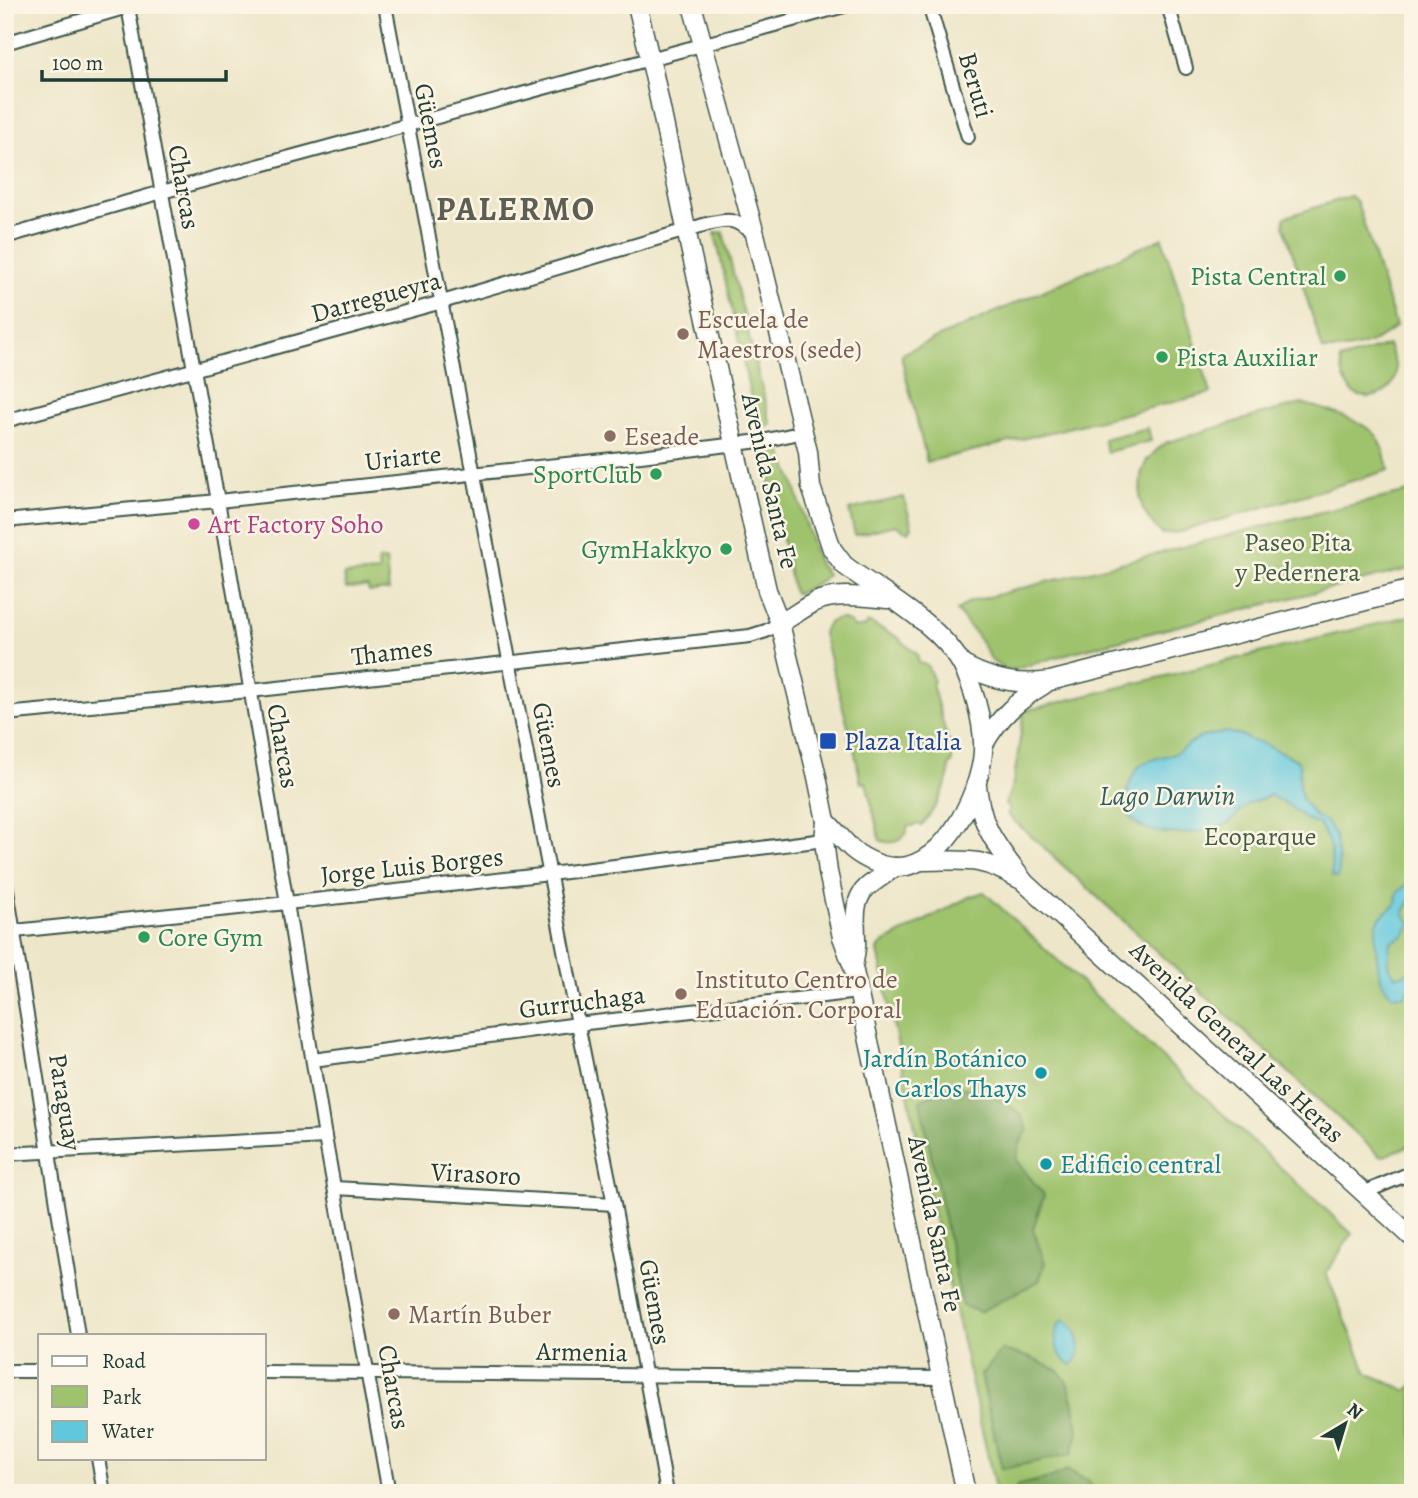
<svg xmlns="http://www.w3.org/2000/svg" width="1418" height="1498" viewBox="0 0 1418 1498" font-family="Alegreya,serif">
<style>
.green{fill:#9fc36d;stroke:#5f8050;stroke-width:2}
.forest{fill:#7fa960;stroke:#4f734a;stroke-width:2}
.water{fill:#60c7dd;stroke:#408288;stroke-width:2}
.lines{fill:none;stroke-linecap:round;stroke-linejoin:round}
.minor-casing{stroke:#3e564a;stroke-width:16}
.secondary-casing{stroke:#3e564a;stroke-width:21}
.minor{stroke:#fff;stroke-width:12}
.secondary{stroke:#fff;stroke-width:18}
.leisure-dot{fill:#2e9e5b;stroke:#fcf5e5;stroke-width:2.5}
.education-dot{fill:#8d6e63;stroke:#fcf5e5;stroke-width:2.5}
.hotel-dot{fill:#d1479c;stroke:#fcf5e5;stroke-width:2.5}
.transit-dot{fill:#1a4fb4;stroke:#fcf5e5;stroke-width:2.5}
.culture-dot{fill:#0f9aa8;stroke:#fcf5e5;stroke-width:2.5}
.labels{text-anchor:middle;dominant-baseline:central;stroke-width:5;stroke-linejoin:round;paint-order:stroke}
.street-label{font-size:26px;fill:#1f3d34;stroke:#fcf5e5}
.leisure-label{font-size:26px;fill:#27864d;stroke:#fcf5e5;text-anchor:end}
.education-label{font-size:26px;fill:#785e54;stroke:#fcf5e5;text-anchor:start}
.hotel-label{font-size:26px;fill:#b23c85;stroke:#fcf5e5;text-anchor:start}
.park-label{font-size:26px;fill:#3f5e42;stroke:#fcf5e5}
.transit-label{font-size:26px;fill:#164399;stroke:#fcf5e5;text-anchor:start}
.culture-label{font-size:26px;fill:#0d838f;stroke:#fcf5e5;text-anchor:end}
.water-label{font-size:28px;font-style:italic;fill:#2f605e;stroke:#fcf5e5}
.district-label{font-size:33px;font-weight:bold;letter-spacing:2px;fill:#5c5f52;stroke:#fcf5e5}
</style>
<rect width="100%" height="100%" fill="#fcf5e5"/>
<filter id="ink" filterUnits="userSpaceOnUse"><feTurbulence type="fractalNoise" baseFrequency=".0143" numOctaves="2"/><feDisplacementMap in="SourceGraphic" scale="14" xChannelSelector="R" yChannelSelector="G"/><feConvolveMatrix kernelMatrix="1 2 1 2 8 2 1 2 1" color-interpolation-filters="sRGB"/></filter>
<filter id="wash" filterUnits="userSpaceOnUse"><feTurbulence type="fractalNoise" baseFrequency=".00686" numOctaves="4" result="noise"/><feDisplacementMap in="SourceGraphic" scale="28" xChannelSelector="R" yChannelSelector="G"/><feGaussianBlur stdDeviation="1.57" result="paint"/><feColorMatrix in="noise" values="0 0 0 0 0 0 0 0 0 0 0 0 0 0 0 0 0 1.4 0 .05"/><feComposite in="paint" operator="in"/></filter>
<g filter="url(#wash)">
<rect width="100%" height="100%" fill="#ede6c9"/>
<!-- green -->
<g class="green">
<path d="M1351 196 1357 202 1396 326C1376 345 1350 351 1323 350L1284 226 1285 217Z"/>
<path d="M723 232 771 425 759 427 757 425 715 233Z"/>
<path d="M1162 238 1211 393 927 462 902 360V355L908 351Z"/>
<path d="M1388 345C1391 353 1396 363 1396 371 1396 395 1361 407 1348 387 1343 380 1342 368 1340 360Z"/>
<path d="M1301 404C1318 406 1370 423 1378 438 1383 448 1386 460 1389 470L1180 532 1162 534 1150 521 1143 509 1140 498 1141 474 1147 460 1156 451 1165 443 1262 414Z"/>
<path d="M1148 428 1151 441 1107 452 1103 439Z"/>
<path d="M781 451 792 477 818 563 827 575 822 580 797 594 793 592 765 455Z"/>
<path d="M1413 491V568L1073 652 1016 669 1006 670 992 661 977 636 957 611 969 602 1295 518Z"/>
<path d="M904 497 912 527 908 532 895 525 855 535 849 510Z"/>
<path d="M386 560 389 590 369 592 368 587 346 588 344 575 379 572 378 561Z"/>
<path d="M1413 615V1144L1384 1156 1379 1155 1008 815V807L1005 804 1013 783 1017 760 1024 711Z"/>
<path d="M841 619 849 622 855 628 866 626 867 623H870L896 636 917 654 919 663 927 665 934 681 932 684 948 741 952 743V763L949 765C952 781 932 814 921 826L919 824 907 827V833C900 842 891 845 880 840L866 782 861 783 854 748 849 737V730L823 634C825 623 831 620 841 619Z"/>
<path d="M984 892 1352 1234 1326 1273 1367 1373 1407 1391 1413 1385V1493H996L929 1194 878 951 879 947 883 943 969 897Z"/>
</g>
<!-- forest -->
<g class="forest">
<path d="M965 1088 997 1098 1020 1113 1028 1130 1020 1143 1016 1160 1044 1195 1033 1229 1045 1263 1039 1281 980 1312 962 1306 920 1101 938 1091Z"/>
<path d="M1002 1350 1028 1357 1059 1371 1068 1384 1074 1404 1078 1432 1072 1454 1002 1469 981 1375Z"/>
<path d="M1067 1470 1088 1481 1092 1493H1012L1019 1485 1050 1478Z"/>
</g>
<!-- water -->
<g class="water">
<path d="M1225 732 1241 735 1252 741 1260 742 1297 760 1300 765 1299 786 1302 799 1315 816 1326 822 1335 836C1336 849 1342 865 1337 878L1332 876 1331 850 1328 841 1319 824 1306 819 1288 805 1269 795C1262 801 1256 800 1249 803 1240 808 1236 821 1225 825 1195 837 1112 844 1128 789 1131 781 1133 771 1141 765 1150 759 1161 757 1171 755 1181 752 1189 742 1199 738 1207 735 1216 735 1225 732Z"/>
<path d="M1413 815V894L1404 912 1410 924 1404 936 1390 942 1388 965 1395 976 1405 974 1411 969H1413V985L1405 995 1393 996C1390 993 1387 991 1385 987 1377 976 1374 938 1377 924 1379 916 1389 909 1396 904L1397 893 1411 881C1400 854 1396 842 1413 815Z"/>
<path d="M1063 1320C1079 1325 1086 1353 1072 1365 1056 1359 1049 1332 1063 1320Z"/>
</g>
</g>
<g filter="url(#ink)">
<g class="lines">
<!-- minor casing -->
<g class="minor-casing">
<g id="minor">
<path d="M385 5 578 1024 614 1204 667 1493"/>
<path d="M929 5 968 137"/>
<path d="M1168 5 1186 68"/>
<path d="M128 7 218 501 287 903 325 1137 389 1493"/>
<path d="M5 43 134 5"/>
<path d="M5 237 162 192 848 5"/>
<path d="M5 421 442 302 707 224C731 218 733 219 754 233"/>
<path d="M5 521 218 501 641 456 767 440 804 432"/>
<path d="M5 714 250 691 750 636 766 631 780 623"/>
<path d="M5 877 78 1335"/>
<path d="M5 932 287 903 550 874 824 840"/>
<path d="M313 1060 578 1024 858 992"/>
<path d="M5 1154 325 1137"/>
<path d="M335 1188 614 1204"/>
<path d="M1363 1193 1413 1172"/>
<path d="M5 1371H40"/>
<path d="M264 1372 942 1378"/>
<path d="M98 1458 104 1493"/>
</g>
</g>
<!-- secondary casing -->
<g class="secondary-casing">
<g id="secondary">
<path d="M637 5 654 75 690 248 767 590 780 623 817 777 826 821 824 840 828 872 842 937 853 967 966 1493"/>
<path d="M692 5 756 238 808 452 811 487 832 549 844 565C881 593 940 624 962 665 973 686 982 718 983 742 986 784 945 870 895 867 880 867 858 856 848 845 840 837 834 829 826 821"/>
<path d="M780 623C792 617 803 608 815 602 837 592 865 597 889 599"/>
<path d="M962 664C990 680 1018 686 1050 681L1413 589"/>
<path d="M984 744C1000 716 1017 701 1045 684"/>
<path d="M977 786C979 800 981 815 988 829 997 848 1012 866 1025 883L1413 1238"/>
<path d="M921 861C965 861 978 855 1019 879"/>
<path d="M854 962C855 954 857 947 856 940 856 921 852 901 867 887 876 880 886 874 895 867"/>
</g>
</g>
<!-- minor -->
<use href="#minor" class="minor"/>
<!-- secondary -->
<use href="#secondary" class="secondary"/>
</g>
</g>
<!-- markers -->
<g class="leisure-dot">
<circle cx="1340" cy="276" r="7"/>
<circle cx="1162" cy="357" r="7"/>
<circle cx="656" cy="474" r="7"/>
<circle cx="726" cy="549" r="7"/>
<circle cx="144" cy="937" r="7"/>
</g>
<g class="education-dot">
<circle cx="683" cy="334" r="7"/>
<circle cx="610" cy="436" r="7"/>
<circle cx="681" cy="994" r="7"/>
<circle cx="394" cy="1314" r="7"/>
</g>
<circle class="hotel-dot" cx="194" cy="524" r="7"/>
<rect class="transit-dot" x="819" y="732" width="18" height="18" rx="3.5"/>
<g class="culture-dot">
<circle cx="1041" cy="1073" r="7"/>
<circle cx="1046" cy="1164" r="7"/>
</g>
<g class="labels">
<!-- street labels -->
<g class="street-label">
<text transform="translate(976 85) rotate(74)">Beruti</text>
<text transform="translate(431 126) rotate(79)">Güemes</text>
<text transform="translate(184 187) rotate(80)">Charcas</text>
<text transform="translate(376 297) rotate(-15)">Darregueyra</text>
<text transform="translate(403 458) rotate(-6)">Uriarte</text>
<text transform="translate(770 481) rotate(77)">Avenida Santa Fe</text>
<text transform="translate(392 652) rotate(-7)">Thames</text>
<text transform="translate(549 745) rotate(79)">Güemes</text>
<text transform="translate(283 746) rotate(80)">Charcas</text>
<text transform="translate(412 866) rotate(-6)">Jorge Luis Borges</text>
<text transform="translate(582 1002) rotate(-7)">Gurruchaga</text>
<text transform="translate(1237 1042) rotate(43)">Avenida General Las Heras</text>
<text transform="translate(65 1102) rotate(81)">Paraguay</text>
<text transform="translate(476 1174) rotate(3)">Virasoro</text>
<text transform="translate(935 1224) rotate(78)">Avenida Santa Fe</text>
<text transform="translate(655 1302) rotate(80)">Güemes</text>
<text transform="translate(582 1352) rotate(1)">Armenia</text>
<text transform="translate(394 1387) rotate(80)">Charcas</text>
</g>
<!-- leisure labels -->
<g class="leisure-label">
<text x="1326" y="276">Pista Central</text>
<text x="1176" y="357" text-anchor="start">Pista Auxiliar</text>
<text x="642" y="474">SportClub</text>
<text x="712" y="549">GymHakkyo</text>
<text x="158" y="937" text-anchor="start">Core Gym</text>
</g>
<!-- education labels -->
<g class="education-label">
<text x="697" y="319">Escuela de<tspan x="697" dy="30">Maestros (sede)</tspan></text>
<text x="624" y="436">Eseade</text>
<text x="695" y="979">Instituto Centro de<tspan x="695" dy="30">Eduación. Corporal</tspan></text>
<text x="408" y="1314">Martín Buber</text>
</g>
<!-- hotel labels -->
<g class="hotel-label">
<text x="208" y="524">Art Factory Soho</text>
</g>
<!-- park labels -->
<g class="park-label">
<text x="1298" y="542">Paseo Pita<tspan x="1298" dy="30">y Pedernera</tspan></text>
<text x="1260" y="836">Ecoparque</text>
</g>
<!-- transit labels -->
<g class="transit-label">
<text x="844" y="741">Plaza Italia</text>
</g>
<!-- culture labels -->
<g class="culture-label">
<text x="1027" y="1058">Jardín Botánico<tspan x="1027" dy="30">Carlos Thays</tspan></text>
<text x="1060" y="1164" text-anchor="start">Edificio central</text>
</g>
<!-- water labels -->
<g class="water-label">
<text x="1167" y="796">Lago Darwin</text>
</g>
<!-- district labels -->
<g class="district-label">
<text x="516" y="208">PALERMO</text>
</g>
</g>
<!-- margin -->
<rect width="1418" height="1498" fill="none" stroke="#fcf5e5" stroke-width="28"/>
<!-- legend -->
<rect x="38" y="1334" width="228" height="126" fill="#fcf5e5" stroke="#a4ab9e" stroke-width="2"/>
<rect x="52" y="1356" width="35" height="10" fill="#ffffff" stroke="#a4ab9e" stroke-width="2"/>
<text x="102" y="1368" font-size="21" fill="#1f3d34">Road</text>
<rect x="52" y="1386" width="35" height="21" fill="#9fc36d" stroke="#a4ab9e" stroke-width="2"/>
<text x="102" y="1404" font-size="21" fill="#1f3d34">Park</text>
<rect x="52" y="1421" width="35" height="21" fill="#60c7dd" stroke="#a4ab9e" stroke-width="2"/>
<text x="102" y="1438" font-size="21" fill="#1f3d34">Water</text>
<!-- north arrow -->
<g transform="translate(1345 1424) rotate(38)" stroke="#fcf5e5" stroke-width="5" paint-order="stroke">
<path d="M0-5L12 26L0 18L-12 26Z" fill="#1f3d34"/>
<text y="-10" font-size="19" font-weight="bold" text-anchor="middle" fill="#1f3d34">N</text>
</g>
<!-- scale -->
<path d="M42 70v10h184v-10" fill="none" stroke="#1f3d34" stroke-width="3.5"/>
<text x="52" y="70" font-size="21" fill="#1f3d34" stroke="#fcf5e5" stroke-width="5" paint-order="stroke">100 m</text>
</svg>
